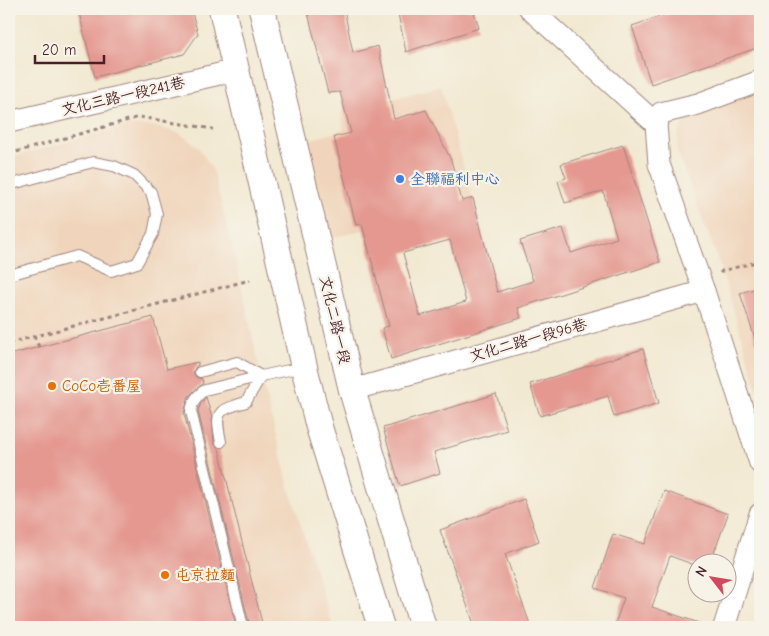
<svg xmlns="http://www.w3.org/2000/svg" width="769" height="636" viewBox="0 0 769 636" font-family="'Comic Neue','LXGW WenKai TC',sans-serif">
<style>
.built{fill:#f0d5bc}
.building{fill:#e49890;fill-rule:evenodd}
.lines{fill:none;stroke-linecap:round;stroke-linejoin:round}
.service-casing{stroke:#9e847e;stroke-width:12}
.minor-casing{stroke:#9e847e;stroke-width:23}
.tertiary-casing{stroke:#9e847e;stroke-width:28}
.path{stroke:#9e847e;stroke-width:3;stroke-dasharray:4 4;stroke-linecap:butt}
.service{stroke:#fff;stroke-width:10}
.minor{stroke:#fff;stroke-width:21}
.tertiary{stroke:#fff;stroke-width:26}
.shop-dot{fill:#3f7fe0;stroke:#f7f3e8;stroke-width:2}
.food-dot{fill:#e8710a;stroke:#f7f3e8;stroke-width:2}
.labels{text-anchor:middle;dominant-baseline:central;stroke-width:4.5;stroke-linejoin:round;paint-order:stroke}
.street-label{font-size:15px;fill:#4a1f2b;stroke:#f7f3e8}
.shop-label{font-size:15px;fill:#366cbe;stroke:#f7f3e8;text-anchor:start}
.food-label{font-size:15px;fill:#c56008;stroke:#f7f3e8;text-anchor:start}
</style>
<rect width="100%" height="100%" fill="#f7f3e8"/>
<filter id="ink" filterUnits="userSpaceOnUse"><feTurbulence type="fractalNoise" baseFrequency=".02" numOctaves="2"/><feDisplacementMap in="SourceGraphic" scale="10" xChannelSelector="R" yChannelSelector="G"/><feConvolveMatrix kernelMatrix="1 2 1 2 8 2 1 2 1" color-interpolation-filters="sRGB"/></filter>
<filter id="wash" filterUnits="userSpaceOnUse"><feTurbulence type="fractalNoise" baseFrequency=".0096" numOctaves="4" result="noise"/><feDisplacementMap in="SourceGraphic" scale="20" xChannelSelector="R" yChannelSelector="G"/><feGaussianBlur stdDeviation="1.12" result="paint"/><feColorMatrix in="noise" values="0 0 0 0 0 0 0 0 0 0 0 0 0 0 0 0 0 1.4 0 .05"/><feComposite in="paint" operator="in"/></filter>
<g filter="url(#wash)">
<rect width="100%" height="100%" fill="#f2e9d2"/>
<!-- built -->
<g class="built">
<path d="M441 86 473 202 319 241 294 144 344 130 341 112Z"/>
<path d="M760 86V399L722 271 677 151 678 136 685 119Z"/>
<path d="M129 125 154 126 179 133 199 148 213 171 241 283 261 376 290 491 333 627H9V158Z"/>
</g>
<g id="blocks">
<!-- building -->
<g class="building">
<path d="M78 9H191L198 34 184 54 95 77Z"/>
<path d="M307 9H344L353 53 378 46 394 119 426 110 451 160 462 201 473 198 497 292 533 281 520 241 563 228 571 253 617 238 603 191 565 203 558 181 566 178 561 164 623 145 660 262 518 308 521 318 391 359 382 328 389 326 362 224 356 225 334 137 351 133 340 92 328 93ZM450 240 466 302 420 316 403 253Z"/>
<path d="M397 9H473L479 28 406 52Z"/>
<path d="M682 9H760V47L651 84 632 26Z"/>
<path d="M760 287V342H756L740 293Z"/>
<path d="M153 317 167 369 198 362V365L195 368 193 373 196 377 202 379 203 383 189 396 184 413 236 627H9V355Z"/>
<path d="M643 349 659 403 614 417 608 396 540 416 530 384Z"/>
<path d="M496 394 507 430 434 452 440 473 400 486 383 428Z"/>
<path d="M206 397 212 418 214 443 219 449 263 627H250L198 411 201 403Z"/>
<path d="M664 491 728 514 710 564H692L670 556 652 607 702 624 701 627H614L624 598 595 588 613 534 645 544Z"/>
<path d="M524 499 539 541 505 554 531 627H475L440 530Z"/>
</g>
</g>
</g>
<g filter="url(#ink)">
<use href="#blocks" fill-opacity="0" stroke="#9e847e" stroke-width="1"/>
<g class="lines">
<!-- service casing -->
<g class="service-casing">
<g id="service">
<path d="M9 185 93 162 114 166 134 175 151 192 157 214 153 234 137 263 111 271 77 256 9 275"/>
<path d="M200 372 237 362 261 376"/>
<path d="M221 442C215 411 216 411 246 402L261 376"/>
<path d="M243 627 191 411C193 401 196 396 205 390L261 376 303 367"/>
</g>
</g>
<!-- minor casing -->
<g class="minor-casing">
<g id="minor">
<path d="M530 9 656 124"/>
<path d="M760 81 698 104 661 113 656 124 659 164 704 291 760 463"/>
<path d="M9 122 237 70"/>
<path d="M352 390 704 291"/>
<path d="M724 627 760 514"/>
</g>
</g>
<!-- tertiary casing -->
<g class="tertiary-casing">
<g id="tertiary">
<path d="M222 9 304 367 319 427 381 627"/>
<path d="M262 9 352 390 423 627"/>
</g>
</g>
<!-- path -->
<g class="path">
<path d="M9 154 139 117 213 129"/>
<path d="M720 273 722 271 760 261"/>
<path d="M34 336 39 347"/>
<path d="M9 343 250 280"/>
</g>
<!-- service -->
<use href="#service" class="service"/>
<!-- minor -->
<use href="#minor" class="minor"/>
<!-- tertiary -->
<use href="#tertiary" class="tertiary"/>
</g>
</g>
<!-- markers -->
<circle class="shop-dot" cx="400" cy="179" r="5"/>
<g class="food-dot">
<circle cx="52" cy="386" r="5"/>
<circle cx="165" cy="575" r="5"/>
</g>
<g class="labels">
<!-- street labels -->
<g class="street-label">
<text transform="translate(123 96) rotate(-13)">文化三路一段241巷</text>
<text transform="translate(335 320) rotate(77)">文化二路一段</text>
<text transform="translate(528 340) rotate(-16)">文化二路一段96巷</text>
</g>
<!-- shop labels -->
<g class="shop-label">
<text x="410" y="179">全聯福利中心</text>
</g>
<!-- food labels -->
<g class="food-label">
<text x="62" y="386">CoCo壱番屋</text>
<text x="175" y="575">屯京拉麵</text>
</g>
</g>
<!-- margin -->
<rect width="769" height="636" fill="none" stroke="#f7f3e8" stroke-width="30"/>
<!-- north arrow -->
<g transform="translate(712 578) rotate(301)"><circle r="24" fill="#f7f3e8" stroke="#b29e9c"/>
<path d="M0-4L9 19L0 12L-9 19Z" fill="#d1495b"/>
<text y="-8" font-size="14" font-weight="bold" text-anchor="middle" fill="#4a1f2b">N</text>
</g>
<!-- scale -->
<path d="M35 55v8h69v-8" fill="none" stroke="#4a1f2b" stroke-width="2.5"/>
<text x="42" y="55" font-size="15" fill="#4a1f2b" stroke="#f7f3e8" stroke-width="4" paint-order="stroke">20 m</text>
</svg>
